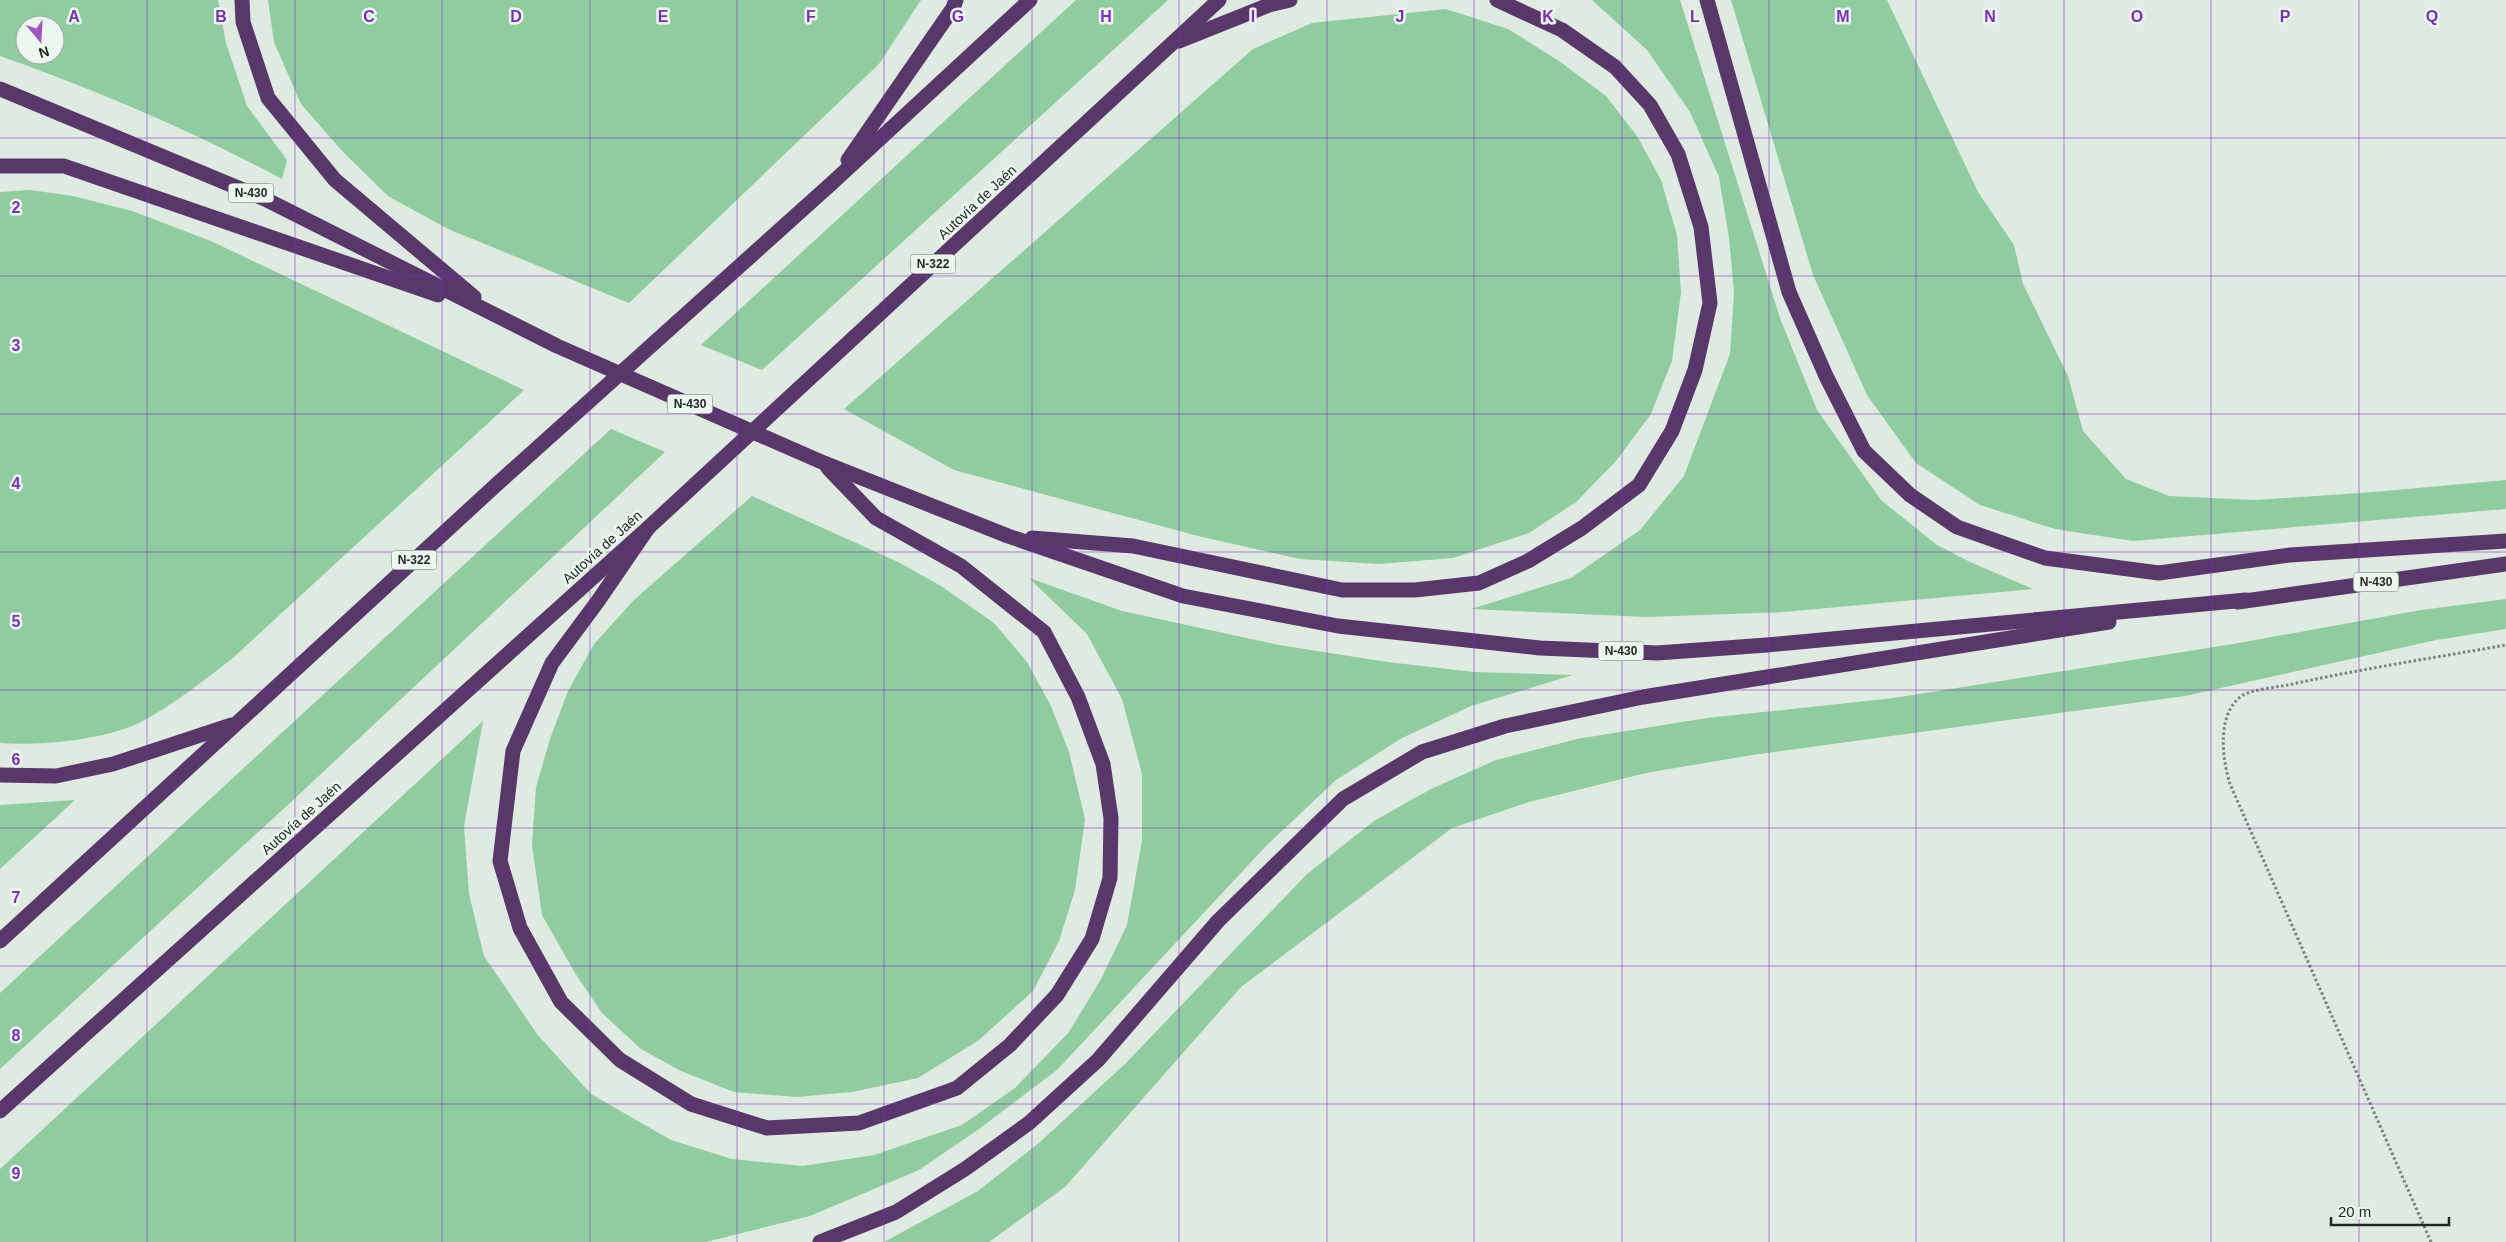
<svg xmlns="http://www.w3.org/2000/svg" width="2506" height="1242" viewBox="0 0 2506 1242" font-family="Arial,sans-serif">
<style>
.green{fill:#8fcc9f;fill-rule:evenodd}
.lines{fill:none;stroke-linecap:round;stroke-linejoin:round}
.path{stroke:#79817b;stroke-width:3;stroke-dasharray:2.5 2.5;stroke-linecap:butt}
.highway{stroke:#59376a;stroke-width:15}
.grid{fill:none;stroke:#7b2cbf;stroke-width:1;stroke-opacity:0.55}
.labels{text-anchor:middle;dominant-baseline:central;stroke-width:5;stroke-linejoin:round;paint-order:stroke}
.shield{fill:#ecf8ef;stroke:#5f6661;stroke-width:1}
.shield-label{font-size:12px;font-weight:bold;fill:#232724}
.street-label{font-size:14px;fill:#232724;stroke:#ecf8ef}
.grid-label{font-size:16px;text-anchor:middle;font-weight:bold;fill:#7b2cbf;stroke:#ecf8ef;stroke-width:5;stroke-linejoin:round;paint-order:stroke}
</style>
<rect width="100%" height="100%" fill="#dfebe1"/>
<!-- green -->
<g class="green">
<path d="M0 0H218L226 43 247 106 287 160 282 179C192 131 97 90 0 56ZM25 25H55V55H25Z"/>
<path d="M268 0H921L879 64 629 303 448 229 388 196 343 152 301 104 274 42Z"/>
<path d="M1076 0H1168L762 370 701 345Z"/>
<path d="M1592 0H1680L1780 318 1817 410 1881 500 1937 545 1970 562 2033 589 1784 612 1646 617 1471 609 1571 578 1640 530 1684 476 1730 354 1734 292 1729 238 1719 177 1690 112 1647 50Z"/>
<path d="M1731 0H1887L1978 192 2014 245 2023 284 2068 376 2083 431 2126 479 2169 496 2255 500 2374 492 2506 480V509L2133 541 2055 529 1980 505 1916 463 1867 395 1813 275Z"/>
<path d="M1446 9 1508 29 1559 61 1606 96 1637 136 1661 180 1677 235 1681 292 1672 361 1651 414 1616 461 1576 502 1529 533 1453 558 1379 564 1300 559 1198 536 954 470 844 409 1253 49 1312 23Z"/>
<path d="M30 190 73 196 132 211 211 241 524 390 234 657C205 680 175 703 143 721 107 740 40 746 0 743V192Z"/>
<path d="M611 429 665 452 291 802 0 1069V993Z"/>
<path d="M752 496 896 561 941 586 994 623 1027 662 1051 706 1069 752 1085 819 1075 890 1059 941 1033 991 979 1040 918 1078 852 1092 797 1097 734 1092 681 1071 641 1049 602 1013 575 973 542 915 532 845 536 787 550 739 568 691 594 644 634 600Z"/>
<path d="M1029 578 1122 611 1279 645 1387 662 1474 672 1573 675 1471 706 1402 738 1336 780 1267 845 1057 1070 979 1129 919 1170 810 1216 706 1242H0V1169L483 721 464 826 469 894 484 956 537 1034 591 1094 671 1140 732 1159 803 1166 874 1155 962 1125 1015 1088 1069 1032 1101 979 1127 925 1142 841V774L1122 699 1087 634Z"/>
<path d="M2506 599V629L2436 640 2185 696 1752 755 1646 773 1529 802 1452 828 1241 987 1065 1187 989 1242H884L978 1191 1040 1142 1126 1063 1307 874 1374 821 1431 789 1496 760 1577 739 1707 718 1894 698 2239 643 2421 610Z"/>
<path d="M75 800 0 869V805Z"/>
</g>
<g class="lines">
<!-- path -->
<path class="path" d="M2431 1242 2230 784C2222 758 2216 713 2243 695 2252 690 2276 687 2288 685 2360 669 2433 658 2506 645"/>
<!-- highway -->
<g class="highway">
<path d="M242 0 243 22 268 98 335 180 474 297"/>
<path d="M1707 0 1789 292 1826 376 1864 451 1910 495 1957 527 2045 558 2159 573 2290 555 2506 541"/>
<path d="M1179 41 1269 5 1290 0"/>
<path d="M0 89 265 199 557 346 824 463 1008 536 1183 596 1338 626 1540 648 1657 653 1767 645 2246 600"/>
<path d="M848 160 953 8 956 0"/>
<path d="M0 166H64L438 295"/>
<path d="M648 528 598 601 552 663 513 751 500 861 520 928 561 1002 620 1060 691 1104 767 1128 859 1123 957 1088 1010 1045 1057 995 1092 939 1110 878 1111 818 1103 764 1078 697 1044 632 961 566 876 518 828 468"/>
<path d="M1032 538 1133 546 1342 590H1415L1479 583 1528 561 1582 528 1639 485 1672 431 1695 370 1710 303 1701 227 1678 154 1650 105 1615 67 1562 30 1497 0"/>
<path d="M2238 602 2506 564"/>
<path d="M0 775 56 776 113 764 231 725"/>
<path d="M0 941 496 485 832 183 1030 0"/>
<path d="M0 1111 648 528 1219 0"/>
<path d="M820 1242 896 1212 965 1169 1029 1123 1098 1060 1218 921 1343 799 1422 752 1505 726 1643 697 2109 622"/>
</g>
</g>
<!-- grid -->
<path class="grid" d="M147 0V1242M295 0V1242M442 0V1242M590 0V1242M737 0V1242M884 0V1242M1032 0V1242M1179 0V1242M1327 0V1242M1474 0V1242M1622 0V1242M1769 0V1242M1916 0V1242M2064 0V1242M2211 0V1242M2359 0V1242M0 138H2506M0 276H2506M0 414H2506M0 552H2506M0 690H2506M0 828H2506M0 966H2506M0 1104H2506"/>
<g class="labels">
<!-- shield labels -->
<g class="shield">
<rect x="228.5" y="183.5" width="45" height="19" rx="4"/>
<rect x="910.5" y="254.5" width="45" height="19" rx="4"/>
<rect x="667.5" y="394.5" width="45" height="19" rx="4"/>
<rect x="391.5" y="550.5" width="45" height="19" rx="4"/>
<rect x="2353.5" y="572.5" width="45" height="19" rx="4"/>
<rect x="1598.5" y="641.5" width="45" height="19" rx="4"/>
</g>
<g class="shield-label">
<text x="251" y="193">N-430</text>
<text x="933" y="264">N-322</text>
<text x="690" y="404">N-430</text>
<text x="414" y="560">N-322</text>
<text x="2376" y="582">N-430</text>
<text x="1621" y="651">N-430</text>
</g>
<!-- street labels -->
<g class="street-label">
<text transform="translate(977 202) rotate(-43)">Autovía de Jaén</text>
<text transform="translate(602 547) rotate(-42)">Autovía de Jaén</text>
<text transform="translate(301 818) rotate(-42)">Autovía de Jaén</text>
</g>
</g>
<g class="grid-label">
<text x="74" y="22">A</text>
<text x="221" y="22">B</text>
<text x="369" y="22">C</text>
<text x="516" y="22">D</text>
<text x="663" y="22">E</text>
<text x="811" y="22">F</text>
<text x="958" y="22">G</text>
<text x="1106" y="22">H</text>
<text x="1253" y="22">I</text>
<text x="1400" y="22">J</text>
<text x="1548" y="22">K</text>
<text x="1695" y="22">L</text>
<text x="1843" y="22">M</text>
<text x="1990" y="22">N</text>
<text x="2137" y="22">O</text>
<text x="2285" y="22">P</text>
<text x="2432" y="22">Q</text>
<text x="16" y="213">2</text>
<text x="16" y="351">3</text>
<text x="16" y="489">4</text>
<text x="16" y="627">5</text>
<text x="16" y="765">6</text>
<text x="16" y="903">7</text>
<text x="16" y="1041">8</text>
<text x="16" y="1179">9</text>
</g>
<!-- north arrow -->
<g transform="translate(40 40) rotate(162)"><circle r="24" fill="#ecf8ef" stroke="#9ca49e"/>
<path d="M0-4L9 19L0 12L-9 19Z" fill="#a054c6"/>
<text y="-8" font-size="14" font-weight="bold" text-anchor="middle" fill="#232724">N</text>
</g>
<!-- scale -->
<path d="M2331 1217v8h118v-8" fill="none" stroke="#232724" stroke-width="2.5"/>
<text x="2338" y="1217" font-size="15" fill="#232724" stroke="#ecf8ef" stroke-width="4" paint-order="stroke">20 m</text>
</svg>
